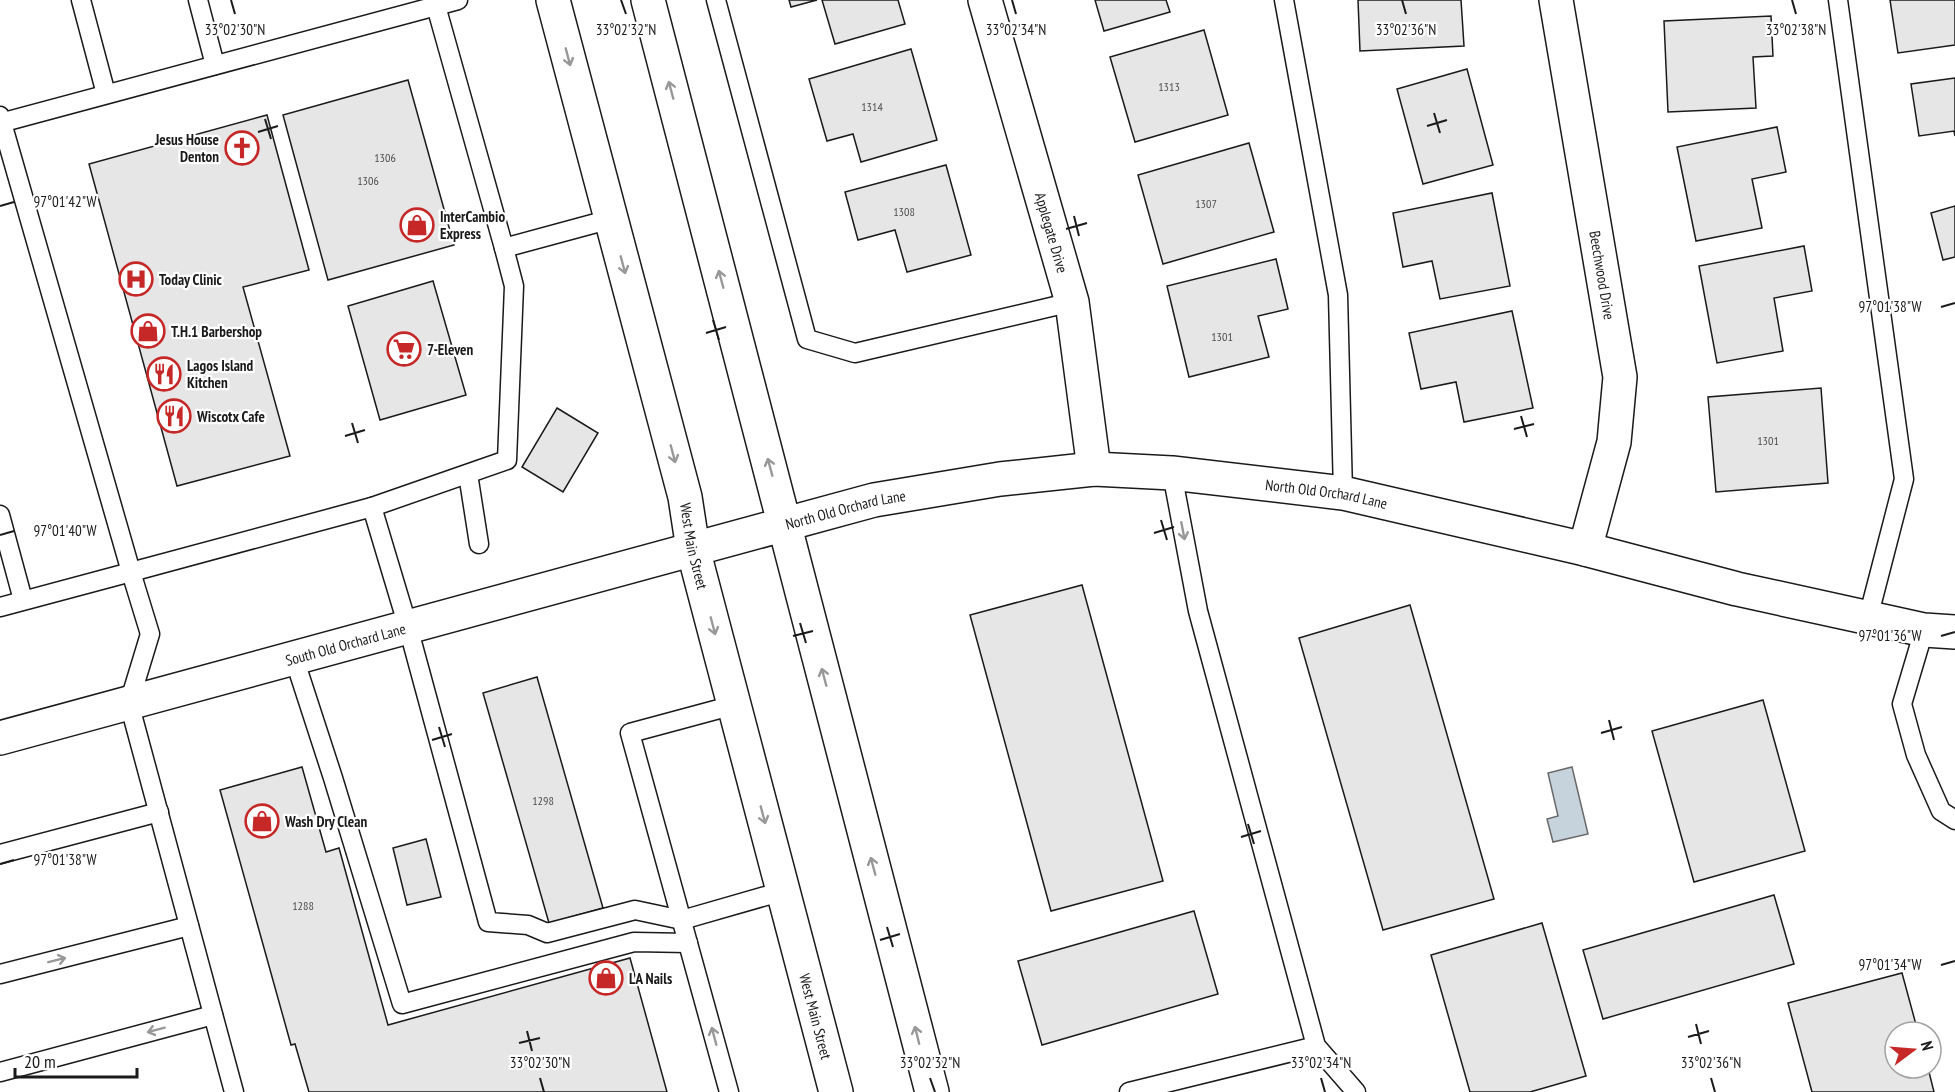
<svg xmlns="http://www.w3.org/2000/svg" width="1955" height="1092" viewBox="0 0 1955 1092" font-family="'PT Sans Narrow',sans-serif">
<style>
.water{fill:#c6d2dc;stroke:#6a6a6a;stroke-width:1.5}
.building{fill:#e6e6e6;stroke:#1a1a1a;stroke-width:1.5}
.lines{fill:none;stroke-linecap:round;stroke-linejoin:round}
.service-casing{stroke:#1a1a1a;stroke-width:21}
.minor-casing{stroke:#1a1a1a;stroke-width:36}
.tertiary-casing{stroke:#1a1a1a;stroke-width:36}
.primary-casing{stroke:#1a1a1a;stroke-width:36}
.service{stroke:#fff;stroke-width:18}
.minor{stroke:#fff;stroke-width:33}
.tertiary{stroke:#fff;stroke-width:33}
.primary{stroke:#fff;stroke-width:33}
.oneway{stroke:#989898}
.ticks{fill:none;stroke:#1a1a1a;stroke-width:2}
.labels{text-anchor:middle;dominant-baseline:central;stroke-width:4.5;stroke-linejoin:round;paint-order:stroke}
.number-label{font-size:12px;fill:#4d4d4d}
.poi-label{font-size:15px;font-weight:bold;fill:#1a1a1a;stroke:#fff;text-anchor:start}
.street-label{font-size:15px;fill:#1a1a1a;stroke:#fff}
.ticks-label{font-size:15px;text-anchor:middle;fill:#1a1a1a;stroke:#fff;stroke-width:4.5;stroke-linejoin:round;paint-order:stroke}
</style>
<rect width="100%" height="100%" fill="#fff"/>
<!-- water -->
<path class="water" d="M1572 767 1588 834 1553 842 1547 819 1558 816 1548 773Z"/>
<!-- building -->
<g class="building">
<path d="M789 0H817L791 7Z"/>
<path d="M822 0H898L905 24 835 44Z"/>
<path d="M1095 0H1166L1170 12 1104 31Z"/>
<path d="M1358 0H1461L1464 46 1360 51Z"/>
<path d="M1890 0H1955V45L1898 53Z"/>
<path d="M1771 16 1773 56 1753 57 1756 108 1668 112 1664 21Z"/>
<path d="M1204 30 1228 115 1135 142 1110 57Z"/>
<path d="M911 49 937 140 861 162 853 134 827 141 809 79Z"/>
<path d="M1467 69 1493 165 1423 184 1397 89Z"/>
<path d="M1955 78V136L1954 131 1919 136 1911 84Z"/>
<path d="M408 80 454 245 328 280 283 115Z"/>
<path d="M267 115 309 270 243 287 290 456 177 486 89 164Z"/>
<path d="M1777 127 1786 172 1752 179 1762 228 1696 241 1677 147Z"/>
<path d="M1249 143 1274 232 1163 264 1138 175Z"/>
<path d="M946 165 971 255 907 272 895 230 858 240 845 192Z"/>
<path d="M1492 193 1510 286 1440 299 1432 261 1403 267 1393 213Z"/>
<path d="M1955 206V257L1943 260 1931 213Z"/>
<path d="M1804 246 1812 291 1774 298 1783 351 1717 363 1699 266Z"/>
<path d="M1276 259 1288 309 1258 316 1269 357 1189 377 1167 286Z"/>
<path d="M433 281 466 395 380 420 348 306Z"/>
<path d="M1512 311 1533 408 1464 422 1456 382 1421 389 1409 333Z"/>
<path d="M1821 388 1828 483 1716 492 1708 397Z"/>
<path d="M557 408 598 433 563 492 522 467Z"/>
<path d="M1082 585 1163 881 1051 911 970 615Z"/>
<path d="M1410 605 1494 899 1383 930 1299 638Z"/>
<path d="M537 677 603 908 549 923 483 693Z"/>
<path d="M1763 700 1805 851 1694 882 1652 731Z"/>
<path d="M302 767 326 852 339 848 388 1025 630 958 667 1092H309L295 1044 291 1045 220 790Z"/>
<path d="M426 839 441 897 407 905 393 848Z"/>
<path d="M1774 895 1794 964 1603 1019 1583 950Z"/>
<path d="M1194 911 1218 994 1042 1045 1018 961Z"/>
<path d="M1542 923 1586 1076 1530 1092H1470L1431 955Z"/>
<path d="M1902 973 1918 1032H1895V1068H1928L1934 1092H1812L1788 1003Z"/>
</g>
<g class="lines">
<!-- service casing -->
<g class="service-casing">
<g id="service">
<path d="M81 0 106 94"/>
<path d="M198 0 215 65"/>
<path d="M458 0 436 6 504 248 611 219"/>
<path d="M716 0 807 339 855 353 1072 302"/>
<path d="M1284 0 1338 295 1343 493"/>
<path d="M1838 0 1904 479 1868 618"/>
<path d="M0 116 131 572 372 507 408 627 488 922 528 925 547 933 635 910 682 920 783 891"/>
<path d="M0 123 436 6 434 0"/>
<path d="M1172 473 1198 611 1316 1046 1356 1092"/>
<path d="M468 474 479 544"/>
<path d="M372 507 507 460 514 286 504 248"/>
<path d="M0 515 23 600"/>
<path d="M0 607 131 572 150 634 129 703 234 1092"/>
<path d="M1924 630 1902 704 1916 755 1941 811 1955 820"/>
<path d="M294 658 333 778 402 1004 634 942 688 943"/>
<path d="M0 854 159 812"/>
<path d="M0 974 189 926"/>
<path d="M0 1072 213 1015"/>
<path d="M729 1092 630 733 734 705"/>
<path d="M1129 1092 1316 1046"/>
</g>
</g>
<!-- minor casing -->
<g class="minor-casing">
<g id="minor">
<path id="s1" d="M985 0 1072 302 1094 469"/>
<path id="s2" d="M1556 0 1620 377 1614 442 1585 549"/>
</g>
</g>
<!-- tertiary casing -->
<g class="tertiary-casing">
<g id="tertiary">
<path id="s3" d="M0 738 874 500 1000 479 1094 469 1172 473 1343 493 1585 549 1737 589 1924 630 1955 632"/>
</g>
</g>
<!-- primary casing -->
<g class="primary-casing">
<g id="primary">
<path id="s4" d="M553 0 685 497 693 549 836 1092"/>
<path d="M648 0 932 1092"/>
</g>
</g>
<!-- service -->
<use href="#service" class="service"/>
<!-- minor -->
<use href="#minor" class="minor"/>
<!-- tertiary -->
<use href="#tertiary" class="tertiary"/>
<!-- primary -->
<use href="#primary" class="primary"/>
</g>
<!-- one-way arrows -->
<defs><path id="oneway-shaft" d="M-6 0H5M1.5-3L5.5 0L1.5 3" fill="none" stroke-width="1.6" stroke-linecap="round" stroke-linejoin="round" transform="scale(1.5)"/></defs>
<g class="oneway">
<use href="#oneway-shaft" transform="translate(568 57) rotate(75)"/>
<use href="#oneway-shaft" transform="translate(671 90) rotate(-105)"/>
<use href="#oneway-shaft" transform="translate(623 265) rotate(75)"/>
<use href="#oneway-shaft" transform="translate(721 279) rotate(-105)"/>
<use href="#oneway-shaft" transform="translate(673 454) rotate(75)"/>
<use href="#oneway-shaft" transform="translate(770 467) rotate(-105)"/>
<use href="#oneway-shaft" transform="translate(1183 531) rotate(79)"/>
<use href="#oneway-shaft" transform="translate(713 626) rotate(75)"/>
<use href="#oneway-shaft" transform="translate(824 677) rotate(-105)"/>
<use href="#oneway-shaft" transform="translate(763 815) rotate(75)"/>
<use href="#oneway-shaft" transform="translate(873 866) rotate(-105)"/>
<use href="#oneway-shaft" transform="translate(57 960) rotate(-14)"/>
<use href="#oneway-shaft" transform="translate(156 1030) rotate(165)"/>
<use href="#oneway-shaft" transform="translate(917 1035) rotate(-104)"/>
<use href="#oneway-shaft" transform="translate(714 1036) rotate(-105)"/>
</g>
<!-- ticks -->
<path class="ticks" d="M231 0 235 14M621 0 626 14M1012 0 1016 14M1402 0 1406 14M1792 0 1796 14M1434 113 1440 133M265 119 271 139M1427 126 1447 120M258 132 278 126M0 206 14 202M1074 216 1079 236M1066 229 1087 223M1941 307 1955 303M713 320 719 340M706 333 726 327M1521 416 1527 437M352 423 358 443M1514 429 1534 424M345 436 365 430M1161 520 1167 540M1154 533 1174 527M0 535 14 531M800 623 806 643M793 636 813 631M1941 636 1955 632M1609 720 1614 740M439 727 445 747M1601 733 1622 727M432 740 452 734M1248 824 1254 844M1241 837 1261 831M0 864 14 860M887 927 893 947M880 940 900 934M1941 965 1955 961M1696 1024 1701 1044M527 1031 532 1051M1688 1037 1709 1031M519 1043 540 1038M540 1078 544 1092M930 1078 935 1092M1321 1078 1325 1092M1711 1078 1715 1092"/>
<!-- icons -->
<defs>
<g id="church-ring" transform="scale(1.725)"><circle r="9.5" fill="#fff" stroke="#c62828" stroke-width="1.5"/><path d="M-1.2-6h2.4v3.5h3.3v2.4h-3.3V6h-2.4V-.1h-3.3v-2.4h3.3Z" fill="#c62828"/></g>
<g id="shop-ring" transform="scale(1.725)"><circle r="9.5" fill="#fff" stroke="#c62828" stroke-width="1.5"/><path d="M-5-2.5h2.3a2.7 3.5 0 0 1 5.4 0H5L5.5 6h-11ZM-1.5-2.5h3a1.5 2.3 0 0 0-3 0Z" fill="#c62828"/></g>
<g id="hospital-ring" transform="scale(1.725)"><circle r="9.5" fill="#fff" stroke="#c62828" stroke-width="1.5"/><path d="M-5-5h3v3.5h4V-5h3V5h-3V1.5h-4V5h-3Z" fill="#c62828"/></g>
<g id="supermarket-ring" transform="scale(1.725)"><circle r="9.5" fill="#fff" stroke="#c62828" stroke-width="1.5"/><path d="M-6-5.5h2.5l.6 2H6L4.5 2H-2.5L-4.4-4H-6ZM-1.5 3.2a1.3 1.3 0 1 0 .1 0ZM3 3.2a1.3 1.3 0 1 0 .1 0Z" fill="#c62828"/></g>
<g id="restaurant-ring" transform="scale(1.725)"><circle r="9.5" fill="#fff" stroke="#c62828" stroke-width="1.5"/><path d="M-5-6h1v4h1v-4h1v4h1v-4h1v5L-1.5 .5V6h-2V.5L-5-1ZM5-6V6H3V1.5H1.5Q1.5-4 5-6Z" fill="#c62828"/></g>
</defs>
<g fill-rule="evenodd">
<use href="#church-ring" x="242" y="148"/>
<use href="#shop-ring" x="417" y="225"/>
<use href="#hospital-ring" x="136" y="279"/>
<use href="#shop-ring" x="148" y="331"/>
<use href="#supermarket-ring" x="404" y="349"/>
<use href="#restaurant-ring" x="164" y="374"/>
<use href="#restaurant-ring" x="174" y="416"/>
<use href="#shop-ring" x="262" y="821"/>
<use href="#shop-ring" x="606" y="978"/>
</g>
<g class="labels">
<!-- number labels -->
<g class="number-label">
<text x="1169" y="86">1313</text>
<text x="872" y="106">1314</text>
<text x="385" y="157">1306</text>
<text x="368" y="180">1306</text>
<text x="1206" y="203">1307</text>
<text x="904" y="211">1308</text>
<text x="1222" y="336">1301</text>
<text x="1768" y="440">1301</text>
<text x="543" y="800">1298</text>
<text x="303" y="905">1288</text>
</g>
<!-- poi labels -->
<g class="poi-label">
<text x="219" y="139" text-anchor="end">Jesus House<tspan x="219" dy="17">Denton</tspan></text>
<text x="440" y="216">InterCambio<tspan x="440" dy="17">Express</tspan></text>
<text x="159" y="279">Today Clinic</text>
<text x="171" y="331">T.H.1 Barbershop</text>
<text x="427" y="349">7-Eleven</text>
<text x="187" y="365">Lagos Island<tspan x="187" dy="17">Kitchen</tspan></text>
<text x="197" y="416">Wiscotx Cafe</text>
<text x="285" y="821">Wash Dry Clean</text>
<text x="629" y="978">LA Nails</text>
</g>
<!-- street labels -->
<g class="street-label">
<text stroke="none"><textPath href="#s1" startOffset="242">Applegate Drive</textPath></text>
<text stroke="none"><textPath href="#s2" startOffset="279">Beechwood Drive</textPath></text>
<text stroke="none"><textPath href="#s3" startOffset="1362">North Old Orchard Lane</textPath></text>
<text stroke="none"><textPath href="#s3" startOffset="876">North Old Orchard Lane</textPath></text>
<text stroke="none"><textPath href="#s4" startOffset="564">West Main Street</textPath></text>
<text stroke="none"><textPath href="#s3" startOffset="358">South Old Orchard Lane</textPath></text>
<text stroke="none"><textPath href="#s4" startOffset="1050">West Main Street</textPath></text>
</g>
</g>
<g class="ticks-label">
<text x="235" y="35">33°02'30"N</text>
<text x="626" y="35">33°02'32"N</text>
<text x="1016" y="35">33°02'34"N</text>
<text x="1406" y="35">33°02'36"N</text>
<text x="1796" y="35">33°02'38"N</text>
<text x="65" y="207">97°01'42"W</text>
<text x="1890" y="312">97°01'38"W</text>
<text x="65" y="536">97°01'40"W</text>
<text x="1890" y="641">97°01'36"W</text>
<text x="65" y="865">97°01'38"W</text>
<text x="1890" y="970">97°01'34"W</text>
<text x="540" y="1068">33°02'30"N</text>
<text x="930" y="1068">33°02'32"N</text>
<text x="1321" y="1068">33°02'34"N</text>
<text x="1711" y="1068">33°02'36"N</text>
</g>
<!-- north arrow -->
<g transform="translate(1913 1050) rotate(74)"><circle r="28" fill="#ffffff" stroke="#a3a3a3" stroke-width="1.5"/>
<path d="M0-4.5L10 22L0 15L-10 22Z" fill="#c62828"/>
<text y="-9" font-size="16" font-weight="bold" text-anchor="middle" fill="#1a1a1a">N</text>
</g>
<!-- scale -->
<path d="M15 1068v9h122v-9" fill="none" stroke="#1a1a1a" stroke-width="3"/>
<text x="24" y="1068" font-size="18" fill="#1a1a1a" stroke="#ffffff" stroke-width="4.5" paint-order="stroke">20 m</text>
</svg>
